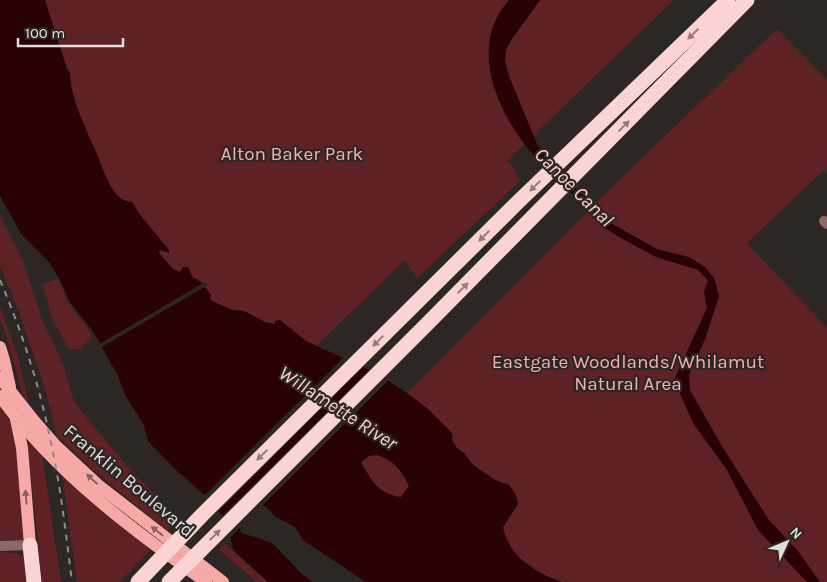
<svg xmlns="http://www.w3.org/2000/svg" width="827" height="582" viewBox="0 0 827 582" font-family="Karla,sans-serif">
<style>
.green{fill:#5e2224}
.water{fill:#280205;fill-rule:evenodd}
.pier{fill:#2c2625}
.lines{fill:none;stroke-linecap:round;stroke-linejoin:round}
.minor{stroke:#8e6867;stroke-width:10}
.major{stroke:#f6a9a7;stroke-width:12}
.highway{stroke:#fad4d2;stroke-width:15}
.rail{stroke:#908b8a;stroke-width:2;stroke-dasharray:6 6;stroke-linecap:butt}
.oneway{fill:#937d7c}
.oneway2{fill:#876160}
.labels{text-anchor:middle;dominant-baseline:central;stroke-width:4.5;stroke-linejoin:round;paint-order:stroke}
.park-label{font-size:19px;fill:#f6afae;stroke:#2c2625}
.street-label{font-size:19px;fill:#e1dcdc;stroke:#2c2625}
.water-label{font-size:20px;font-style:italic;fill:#fececc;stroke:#2c2625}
</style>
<rect width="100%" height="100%" fill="#2c2625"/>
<!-- green -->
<g class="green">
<path d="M45 0H674L507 161 513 167 520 181 417 278 405 260 316 346 306 341 280 320 275 324 265 322 244 311 232 310 210 300 211 295 198 279 193 278 183 267 180 272 173 269 159 253 160 250 169 253V250L140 215C135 204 122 202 115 192 106 180 101 164 95 150 85 127 70 98 70 73L67 69Z"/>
<path d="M777 29 827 80V174L823 171 747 243 827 328V582H562L541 575 529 564 517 557 505 536 503 527 518 504 509 485 495 480 472 464 465 454 457 449 452 440 450 431 428 409 407 393 622 177Z"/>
<path d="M0 215 23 261 42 319 64 367 73 399 86 417 127 466 179 520 167 531 92 469 57 436 44 385 18 309 0 266Z"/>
<path d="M58 279 68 303 91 333V338L80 349H69L52 319 43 284Z"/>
<path d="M0 307 17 353 29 404 22 394 6 334 0 319Z"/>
<path d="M0 403 14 422 24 540H0Z"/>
<path d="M27 438 42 453 61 582H42Z"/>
<path d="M377 455C395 461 401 470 409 486L401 498C378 493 372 482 361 462L369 456Z"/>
<path d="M62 473 152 548 120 582H77Z"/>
<path d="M225 544 268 582H257L219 550Z"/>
<path d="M0 552 17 553 25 557 28 582H0Z"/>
</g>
<!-- water -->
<g class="water">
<path d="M0 0H45L67 69 70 73C70 98 87 131 97 154 102 167 107 182 115 193 120 199 125 201 132 202L140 215 169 250V253L160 250 159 253 173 269 180 272 183 267H188L193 278C203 281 205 288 211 295L210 300 232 310 244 311 265 322 275 324V321L280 320 306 341 376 373 407 393 428 409 450 431 453 436 452 440 457 448 465 454 472 464 495 480 509 485 516 495 518 504 503 527C508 557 536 573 562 582H366L303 540 295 527 274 516 270 510 258 502 233 516 242 533 272 543 302 574 312 582H268L233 550 231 539 225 520 210 500 174 468 148 441 144 425 126 396 117 374 94 333 70 302 61 282 50 263 21 234 0 196ZM377 455C395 461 401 470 409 486L401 497C378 493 372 482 361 462L369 456Z"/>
<path d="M509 0H540L512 39 506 50 505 61 509 76 537 144 549 160 607 221 657 249 689 257 705 267 714 278 719 296 706 337 689 375 690 390 723 448 769 520 798 551 820 582H807L758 530 727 470 693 423 674 380 707 308 704 292 708 280 698 270 656 257 619 237 602 226 538 157H535C499 116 466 48 509 0Z"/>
</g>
<!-- pier -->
<g class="pier">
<path d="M205 282 208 285 100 348 98 345Z"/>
<path d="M345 356 365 365 217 513 203 497Z"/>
<path d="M371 368 390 379 261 507 257 504 248 507 236 517 241 526 229 539 220 518Z"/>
</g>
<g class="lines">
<!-- minor -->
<g class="minor">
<path d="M824 221 827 224"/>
<path d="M0 546 30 545"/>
</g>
<!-- major -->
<g class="major">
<path d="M0 347 4 360 10 387"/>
<path d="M0 378 35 422 56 446 98 485 223 582"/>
<path d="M0 396C54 471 131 529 206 582"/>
<path d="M16 419 22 448 30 545"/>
</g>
<!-- highway -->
<g class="highway">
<path d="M30 545 34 582"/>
<path d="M138 582 203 514 519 201 728 0"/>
<path d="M169 582 428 323 747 0"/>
</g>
<!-- rail -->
<path class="rail" d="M0 280C22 332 40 387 51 443 61 489 66 535 72 582"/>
</g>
<!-- one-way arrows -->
<defs><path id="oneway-solid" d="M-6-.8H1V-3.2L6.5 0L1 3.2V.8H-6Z" transform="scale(1.25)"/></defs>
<g class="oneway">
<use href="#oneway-solid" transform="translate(693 34) rotate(136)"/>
<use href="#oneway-solid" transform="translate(624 126) rotate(-45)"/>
<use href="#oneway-solid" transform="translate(535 186) rotate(136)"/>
<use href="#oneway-solid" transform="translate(484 236) rotate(135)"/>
<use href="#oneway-solid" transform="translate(463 288) rotate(-45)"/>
<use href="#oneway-solid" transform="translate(378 341) rotate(135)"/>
<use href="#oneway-solid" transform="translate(262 455) rotate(135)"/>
<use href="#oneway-solid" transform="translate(215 535) rotate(-45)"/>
</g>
<g class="oneway2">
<use href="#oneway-solid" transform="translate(92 479) rotate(-137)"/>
<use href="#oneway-solid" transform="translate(26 497) rotate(-95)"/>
<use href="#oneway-solid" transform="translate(157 531) rotate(-142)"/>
</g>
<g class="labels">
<!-- park labels -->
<g class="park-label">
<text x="292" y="154">Alton Baker Park</text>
<text x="628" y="362">Eastgate Woodlands/Whilamut<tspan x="628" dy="22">Natural Area</tspan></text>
</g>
<!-- street labels -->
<g class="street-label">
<text transform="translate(129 481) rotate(40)">Franklin Boulevard</text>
</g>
<!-- water labels -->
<g class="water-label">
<text transform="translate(574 187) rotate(45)">Canoe Canal</text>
<text transform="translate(338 408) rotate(33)">Willamette River</text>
</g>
</g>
<!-- north arrow -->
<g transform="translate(787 542) rotate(46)" stroke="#2c2625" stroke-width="4" paint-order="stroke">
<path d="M0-4L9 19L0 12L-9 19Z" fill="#e1dcdc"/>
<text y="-8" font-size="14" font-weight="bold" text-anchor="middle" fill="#e1dcdc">N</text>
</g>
<!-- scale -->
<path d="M18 38v8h105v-8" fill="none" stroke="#e1dcdc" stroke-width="2.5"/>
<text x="25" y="38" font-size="15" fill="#e1dcdc" stroke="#2c2625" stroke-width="4" paint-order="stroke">100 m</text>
</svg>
